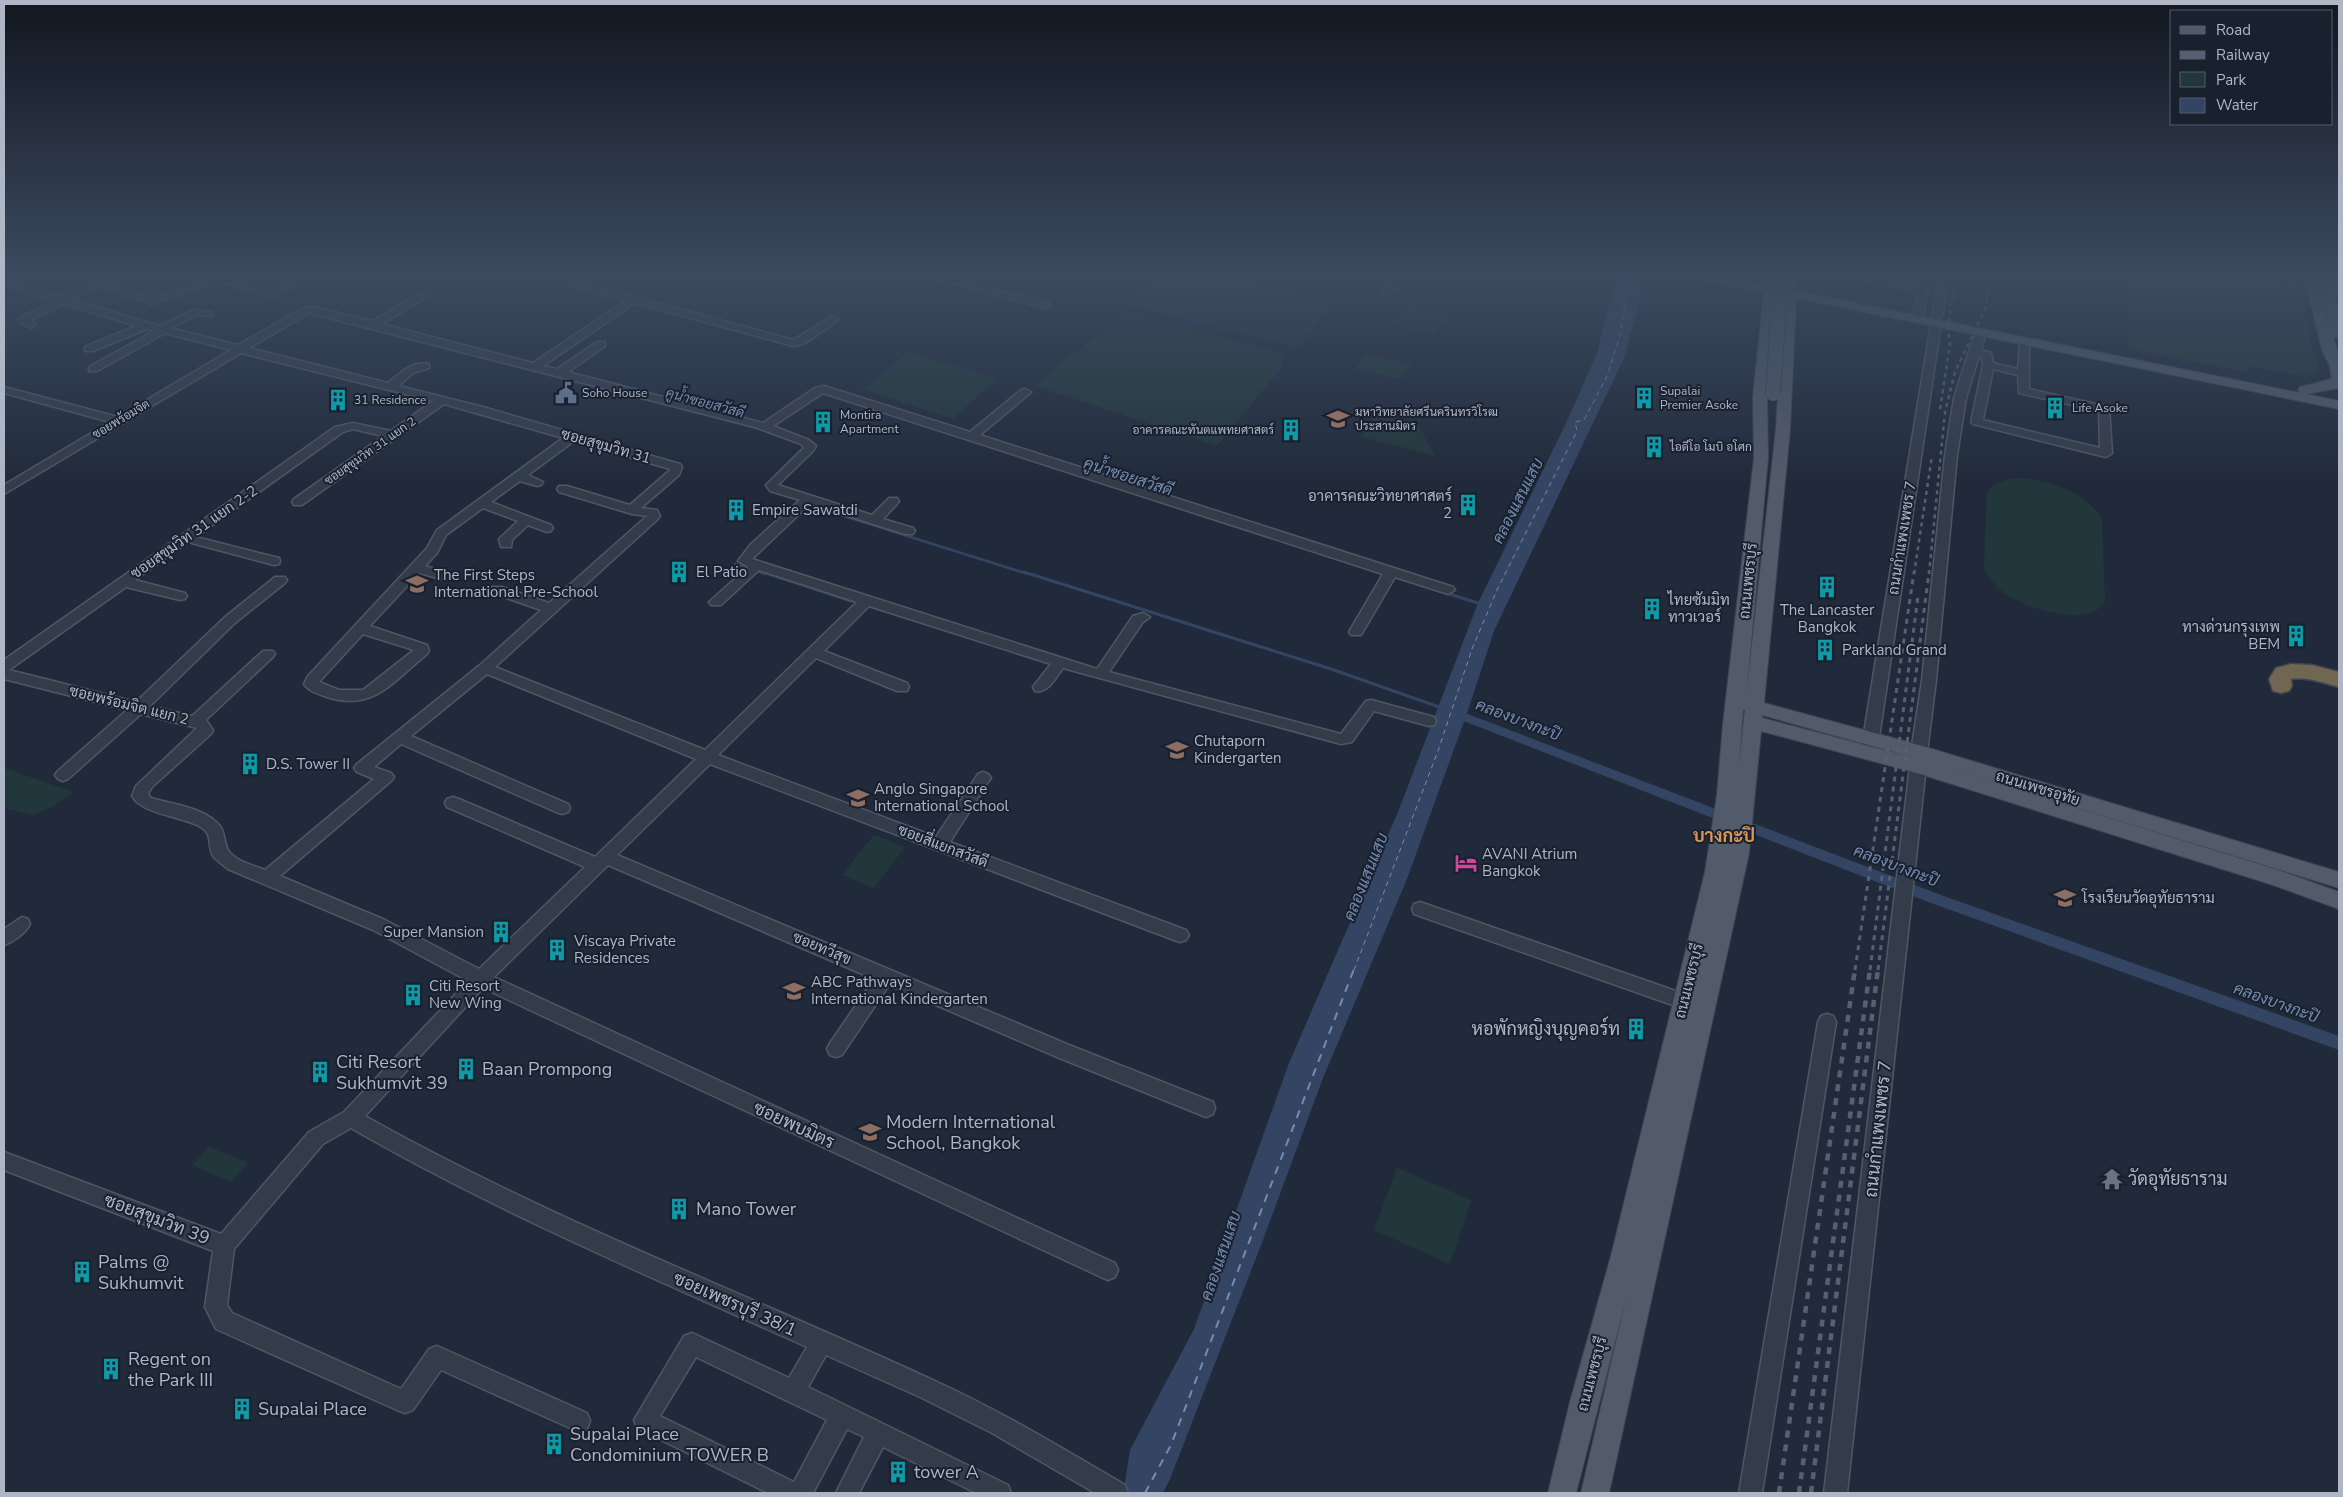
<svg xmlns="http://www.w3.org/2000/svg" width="2343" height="1497" viewBox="0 0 2343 1497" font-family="'Nunito Sans',Sarabun,sans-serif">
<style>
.green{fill:#22373b}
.water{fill:#334562}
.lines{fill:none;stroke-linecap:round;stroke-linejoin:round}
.stream-far1{stroke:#334562;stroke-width:2.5}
.stream{stroke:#334562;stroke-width:3}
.canal{fill:#334562;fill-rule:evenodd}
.ferry-far1{stroke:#758cb0;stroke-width:1;stroke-dasharray:5 4;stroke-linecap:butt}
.ferry{stroke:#758cb0;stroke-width:2;stroke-dasharray:8 7;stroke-linecap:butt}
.minor-casing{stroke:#4f5765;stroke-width:3}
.major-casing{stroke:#3d4554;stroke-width:2}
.highway-casing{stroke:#3c4452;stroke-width:3}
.minor{fill:#343c4a;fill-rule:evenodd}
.major{fill:#525b6a;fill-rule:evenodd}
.highway{fill:#716651;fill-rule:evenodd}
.rail-far2{stroke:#566072;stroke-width:2.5;stroke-dasharray:4 4;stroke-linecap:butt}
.rail-far1{stroke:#566072;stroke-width:3;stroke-dasharray:5 5;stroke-linecap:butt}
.rail{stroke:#566072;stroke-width:4.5;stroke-dasharray:7 7;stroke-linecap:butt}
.major-bridge-casing{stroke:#3d4554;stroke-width:16;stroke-linecap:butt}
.major-bridge{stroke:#525b6a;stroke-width:14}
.labels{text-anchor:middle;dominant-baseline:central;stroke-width:4;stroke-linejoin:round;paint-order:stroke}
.far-poi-label{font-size:12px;fill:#afb7c7;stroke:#19212f;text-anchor:start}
.far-street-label{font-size:12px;fill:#afb7c7;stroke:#19212f}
.far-water-label{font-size:14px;font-style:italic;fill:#758cb0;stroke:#19212f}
.street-label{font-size:15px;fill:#afb7c7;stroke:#19212f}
.poi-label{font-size:15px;fill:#afb7c7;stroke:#19212f;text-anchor:start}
.water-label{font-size:16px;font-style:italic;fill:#758cb0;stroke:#19212f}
.quarter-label{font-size:18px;font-weight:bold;fill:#d89659;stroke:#19212f}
.near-poi-label{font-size:18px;fill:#afb7c7;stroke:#19212f;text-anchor:start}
.near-street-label{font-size:18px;fill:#afb7c7;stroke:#19212f}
</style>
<rect width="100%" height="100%" fill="#202a3a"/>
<!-- green -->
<g class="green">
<path d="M1155 275H1223L1334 300 1298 348 1125 305Z"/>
<path d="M2127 275H2301L2311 343 2318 364 2317 374 2304 376 2251 367 2247 372 2128 349Z"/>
<path d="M1405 304 1447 314 1434 334 1391 325Z"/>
<path d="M1126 312 1284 353 1283 366 1217 446 1036 386 1063 361 1114 324Z"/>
<path d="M909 352 997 379 953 419 862 389Z"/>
<path d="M1366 354 1410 364 1400 379 1355 369Z"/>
<path d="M1375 415 1418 425 1436 456 1361 437Z"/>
<path d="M2023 478C2053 482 2087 492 2102 520L2105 602C2086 630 2017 607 1997 587 1991 581 1987 574 1984 567L1987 493C1996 480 2008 479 2023 478Z"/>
<path d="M4 768 74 792 51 808 33 815 4 808Z"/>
<path d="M874 835 905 847 874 888 842 875Z"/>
<path d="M209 1147 248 1163 231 1182 192 1165Z"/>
<path d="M1397 1168 1471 1200 1450 1264 1374 1230Z"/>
</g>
<!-- water -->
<path class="water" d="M1614 275H1637L1642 292 1624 358 1494 631 1466 716 1407 879 1323 1078 1263 1240 1170 1479 1163 1493H1119L1125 1483 1130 1450 1194 1329 1289 1063 1398 812 1478 603 1567 421 1597 353 1614 284Z"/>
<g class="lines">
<!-- stream-far1 -->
<g class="stream-far1">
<path d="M650 400 767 431"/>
<path d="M773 427 793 412"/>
<path d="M768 488 766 486 770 481 801 450"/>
<path d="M809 505 1028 574"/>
<path d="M735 564 765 574"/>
</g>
<!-- stream -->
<g class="stream">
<path d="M762 572 851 601"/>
<path d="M1024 572 1331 669 1442 708"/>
<path d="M1446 593 1481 604"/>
</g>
<!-- canal -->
<path class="canal" d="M1452 708 1941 895 2339 1036V1050L1931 903 1448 715 1446 712 1448 709Z"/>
<!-- ferry-far1 -->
<path class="ferry-far1" d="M1354 970 1438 751 1472 649 1497 590 1577 431 1575 422 1584 420 1608 374 1620 335 1629 275"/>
<!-- ferry -->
<path class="ferry" d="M1145 1493 1171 1445 1354 969"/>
<!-- minor casing -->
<g class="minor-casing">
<g id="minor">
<path d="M110 275H124L110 282 151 298 218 276 269 291 305 275H319L270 297 218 282 151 304 101 286 70 299 159 326 193 310 212 312V316L198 315 170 328 238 345 303 308 315 307 372 321 426 290 431 293 430 295 382 324 533 363 625 301 537 275H555L793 340 833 316 838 319 837 321 804 344 793 346 635 303 543 366 557 369 597 342H605V346L568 372 763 423 815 388 824 386 970 432 1021 390 1025 389 1031 392 1029 394 980 435 1453 587 1455 590 1448 594 1395 577 1361 635H1351L1349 632 1383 574 823 393 773 426 809 440 816 446 813 451 778 485 872 515 889 498H897L899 501 897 504 883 519 913 528 915 531 913 534H905L810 504 752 559 1097 669 1133 616 1143 613 1150 617 1143 622 1109 672 1341 734 1366 701 1371 700 1434 717 1436 721 1434 725 1429 726 1374 711 1352 742 1341 744 1063 668C1056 677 1048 694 1035 691L1033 687 1051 664 869 606 824 651 907 683 909 687 907 691H897L816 658 718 755 936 837 978 774 983 772 988 774 991 778 988 782 950 842 1186 930 1189 935 1186 940 1180 942 1174 940 710 764 617 855 1069 1045 1213 1102 1215 1108 1213 1114 1206 1117 1057 1057 889 985 842 1055 836 1057 830 1055 827 1049 830 1043 874 979 608 865 494 977 1115 1263 1118 1270 1115 1277 1108 1280 1101 1277 483 988 365 1116C548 1219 745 1293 935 1381 1001 1411 1063 1449 1125 1485L1128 1493H1095L992 1433 920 1397 826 1355 808 1387 1008 1485 1011 1493H976L883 1447 859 1493H836L864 1437 847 1429 813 1493H768L637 1428 634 1420 684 1336 692 1333 789 1378 807 1347C653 1278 497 1212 351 1128L323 1144 234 1249 227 1305 232 1313 401 1389 429 1349 437 1346 587 1413 590 1421 587 1429 579 1432 441 1370 413 1410 405 1413 397 1410 216 1329 205 1307 213 1251 4 1170V1152L221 1234 309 1132 344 1112 468 981 373 930 228 869C224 865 217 861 213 856 206 844 215 835 199 826 180 816 142 814 132 796L136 786 197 728 141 714 68 779 63 781 58 779 55 775 58 771 127 710 4 679V660L335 427 353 423 391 431 433 401 241 353 4 494V485L110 422 4 393V387L118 417 231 350 165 333 97 371H89V367L154 331 147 329 93 351H85V347L136 326 65 304 31 320 36 325 31 328 19 322V318L55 301 4 285V279L60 296ZM309 313 755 427 801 444 804 448 766 485 770 491 800 500 751 544 738 561 748 567 709 602 711 605H721L759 570 857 602 705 750 495 667 658 519 660 516 657 510 641 508 679 475 682 467 680 464 483 407 399 386 413 373 429 368V364C413 360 399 374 388 383L249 348ZM444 404 563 438 437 530 427 548 308 676 304 684C308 691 319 694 327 697 374 712 393 681 427 654L429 651 427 645 370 626 419 573 445 580 450 579 452 576 450 573 425 566 437 553 446 535 483 508 518 521 499 539 501 547H511L512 540 528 525 547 532 551 531 553 528 551 525 491 502 520 481 537 486 541 485 543 482 528 475 574 441 670 469 669 471 630 505 567 486H559L557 489 559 492 632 514 647 516 549 603 502 587H492L490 590 492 593 541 610 480 665 357 764 354 768 357 772 374 779 265 870C255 866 234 861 228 850 223 841 226 830 216 822 200 807 172 804 151 798L148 794 152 787 211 734 213 730 206 720 273 657 275 654 273 651H263L192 716 150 706 235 623 285 583 287 580 285 577H275L225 617 136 702 9 670 126 587 180 600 185 599 187 596 185 593 135 580 188 542 274 565 279 564 280 561 279 558 196 537 343 432 353 429 383 436 294 499 292 502 294 505H302ZM363 634 414 650 363 690H339L319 682ZM487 674 696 759 595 857 459 799 453 797 447 799 445 803 447 807 585 867 479 969 385 920 280 876 391 781 394 777 391 773 374 767 401 744 556 812 562 814 568 812 570 808 568 804 411 736ZM696 1357 827 1420 794 1482 660 1416Z"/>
<path d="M919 275H938L1050 303 1051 305 1046 308Z"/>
<path d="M1391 275H1401L1390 294H1382L1381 292Z"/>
<path d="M1842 275H1865L1927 287 1928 289 1923 314 1918 317 1913 314 1918 291Z"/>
<path d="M1939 275H1949L1942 317 1937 320 1932 317Z"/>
<path d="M1936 321 1941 324 1877 751 1874 755H1864L1861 751 1931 324Z"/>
<path d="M1981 330 1986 333 1981 350 1991 353 1993 363 2018 369 2020 341 2021 339H2029V389L2109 407 2112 453 2106 457 1973 424 1971 422 1983 365 1982 357 1979 356 1966 398 1957 455 1936 680 1927 752 1924 756H1914L1911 752 1922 680 1945 455 1954 398 1969 351 1976 333ZM1993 369 2018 375 2019 393 2099 411 2100 448 1983 420Z"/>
<path d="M1918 760 1923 762 1926 766 1847 1493H1824L1910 766 1913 762Z"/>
<path d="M1420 902 1690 996 1693 1001 1690 1006 1684 1009 1414 914 1412 909 1414 904Z"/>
<path d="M22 917 28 919 30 924C26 933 13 942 4 945V929Z"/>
<path d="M1827 1014 1833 1016 1836 1022 1762 1493H1739L1818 1022 1821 1016Z"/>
</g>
</g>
<!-- major casing -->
<g class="major-casing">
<path id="major" d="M1693 275H1719L1765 285 1766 275H1778L1777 287 1784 289 1785 275H1797L1796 291 2300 393 2298 390 2300 387 2332 379 2330 366 2322 350 2304 275H2316L2331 333 2319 275H2331L2339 311V338L2333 337 2332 334 2339 357V388L2306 394 2339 401V409L1796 298 1790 429 1764 703 1919 745 2339 872V888L1918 759 1762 715V718L1918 759 2278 870 2339 892V909L2273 885 1917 773 1761 731 1749 853 1609 1493H1581L1627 1295 1576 1493H1548L1570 1402 1611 1256 1705 872 1717 795 1723 724 1754 458 1753 397 1764 292 1699 279ZM1776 294 1784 296 1776 429 1746 698 1768 458 1767 397ZM1743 710H1745L1739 766Z"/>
</g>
<!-- highway casing -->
<g class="highway-casing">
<g id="highway">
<path d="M2330 275H2339V295L2334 294Z"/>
<path d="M2291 664 2312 665 2339 672V687C2323 683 2309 677 2291 679L2292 686 2289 691 2281 693 2273 691 2269 679 2276 668Z"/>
</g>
</g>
<!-- minor -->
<use href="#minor" class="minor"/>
<!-- major -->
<use href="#major" class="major"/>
<!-- highway -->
<use href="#highway" class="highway"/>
<!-- rail-far2 -->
<g class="rail-far2">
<path d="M1940 409 1950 344 1948 326 1956 275"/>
<path d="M1914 574 1932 456"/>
<path d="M1929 574 1945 412 1955 372 1986 307 1990 275"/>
</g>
<!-- rail-far1 -->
<g class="rail-far1">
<path d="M1855 970 1914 572"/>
<path d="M1870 970 1918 596"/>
<path d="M1878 970 1929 572"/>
</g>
<!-- rail -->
<g class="rail">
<path d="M1779 1493 1855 969"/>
<path d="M1799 1493 1870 969"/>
<path d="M1811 1493 1878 969"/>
</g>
<!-- major-bridge casing -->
<g class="major-bridge-casing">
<path id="major-bridge" d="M1773 394 1781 275"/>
</g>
<!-- major-bridge -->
<use href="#major-bridge" class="major-bridge"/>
</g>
<!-- sky -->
<linearGradient id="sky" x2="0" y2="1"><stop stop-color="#121720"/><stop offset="0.57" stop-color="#3c4a60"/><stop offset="1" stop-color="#3c4a60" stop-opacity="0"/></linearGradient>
<rect width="2343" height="485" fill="url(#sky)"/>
<!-- icons -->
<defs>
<g id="civic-bare" transform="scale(1.725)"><path d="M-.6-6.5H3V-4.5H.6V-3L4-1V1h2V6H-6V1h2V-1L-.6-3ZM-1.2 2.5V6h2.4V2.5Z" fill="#5c6f8a" stroke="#19212f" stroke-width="2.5" paint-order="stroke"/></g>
<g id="building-bare" transform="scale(1.725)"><path d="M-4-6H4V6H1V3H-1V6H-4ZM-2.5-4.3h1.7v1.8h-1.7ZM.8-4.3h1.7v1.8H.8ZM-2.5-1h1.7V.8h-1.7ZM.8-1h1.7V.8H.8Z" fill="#0f9aa8" stroke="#19212f" stroke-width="2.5" paint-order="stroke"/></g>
<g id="university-bare" transform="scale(1.725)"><path d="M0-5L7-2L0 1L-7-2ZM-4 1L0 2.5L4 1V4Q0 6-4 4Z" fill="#8d6e63" stroke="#19212f" stroke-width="2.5" paint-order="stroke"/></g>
<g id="school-bare" transform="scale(1.725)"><path d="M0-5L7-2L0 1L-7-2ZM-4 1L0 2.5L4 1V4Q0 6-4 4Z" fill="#8d6e63" stroke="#19212f" stroke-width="2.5" paint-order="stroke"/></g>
<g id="hotel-bare" transform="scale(1.725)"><path d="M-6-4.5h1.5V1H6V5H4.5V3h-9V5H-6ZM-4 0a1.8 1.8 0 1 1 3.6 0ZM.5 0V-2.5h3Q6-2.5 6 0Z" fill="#d1479c" stroke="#19212f" stroke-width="2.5" paint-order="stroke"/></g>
<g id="temple-bare" transform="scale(1.725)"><path d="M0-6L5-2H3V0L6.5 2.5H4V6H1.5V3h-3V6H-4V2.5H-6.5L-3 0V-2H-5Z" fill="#6b7280" stroke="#19212f" stroke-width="2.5" paint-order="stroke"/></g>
</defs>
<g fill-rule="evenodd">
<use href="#civic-bare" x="566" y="393"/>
<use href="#building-bare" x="1644" y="398"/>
<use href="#building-bare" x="338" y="400"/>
<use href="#building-bare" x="2055" y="408"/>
<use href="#university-bare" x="1338" y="419"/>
<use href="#building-bare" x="823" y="422"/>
<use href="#building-bare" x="1291" y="430"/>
<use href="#building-bare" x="1654" y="447"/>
<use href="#building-bare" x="1468" y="505"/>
<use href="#building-bare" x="736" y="510"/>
<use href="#building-bare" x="679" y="572"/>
<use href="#school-bare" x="417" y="584"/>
<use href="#building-bare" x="1827" y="587"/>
<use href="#building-bare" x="1652" y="609"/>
<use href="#building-bare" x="2296" y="636"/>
<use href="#building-bare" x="1825" y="650"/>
<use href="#school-bare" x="1177" y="750"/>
<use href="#building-bare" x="250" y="764"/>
<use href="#school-bare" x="858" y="798"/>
<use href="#hotel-bare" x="1466" y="863"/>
<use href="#school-bare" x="2065" y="898"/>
<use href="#building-bare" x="501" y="932"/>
<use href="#building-bare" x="557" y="950"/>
<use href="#school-bare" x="794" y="991"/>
<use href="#building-bare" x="413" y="995"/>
<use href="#building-bare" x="1636" y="1029"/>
<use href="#building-bare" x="466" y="1069"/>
<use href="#building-bare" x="320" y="1072"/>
<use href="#school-bare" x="870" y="1132"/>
<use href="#temple-bare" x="2112" y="1179"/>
<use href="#building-bare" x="679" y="1209"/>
<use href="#building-bare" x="82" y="1272"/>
<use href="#building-bare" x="111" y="1369"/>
<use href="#building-bare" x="242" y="1409"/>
<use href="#building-bare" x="554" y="1444"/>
<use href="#building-bare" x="898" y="1472"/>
</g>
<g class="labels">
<!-- far-poi labels -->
<g class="far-poi-label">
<text x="1660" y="391">Supalai<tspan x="1660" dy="14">Premier Asoke</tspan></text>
<text x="582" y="393">Soho House</text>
<text x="354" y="400">31 Residence</text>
<text x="2072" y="408">Life Asoke</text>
<text x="1355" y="412">มหาวิทยาลัยศรีนครินทรวิโรฒ<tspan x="1355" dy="14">ประสานมิตร</tspan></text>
<text x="840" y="415">Montira<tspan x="840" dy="14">Apartment</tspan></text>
<text x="1274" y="430" text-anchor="end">อาคารคณะทันตแพทยศาสตร์</text>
<text x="1670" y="447">ไอดีโอ โมบิ อโศก</text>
</g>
<!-- far-street labels -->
<g class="far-street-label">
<text transform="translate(121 419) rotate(-31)">ซอยพร้อมจิต</text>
<text transform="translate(370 451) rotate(-35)">ซอยสุขุมวิท 31 แยก 2</text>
</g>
<!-- far-water labels -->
<g class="far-water-label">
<text transform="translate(705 403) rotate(15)">คูน้ำซอยสวัสดี</text>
</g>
<!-- street labels -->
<g class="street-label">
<text transform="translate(606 446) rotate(16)">ซอยสุขุมวิท 31</text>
<text transform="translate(194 532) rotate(-35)">ซอยสุขุมวิท 31 แยก 2-2</text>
<text transform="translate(1902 538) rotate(-81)">ถนนกำแพงเพชร 7</text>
<text transform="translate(1748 581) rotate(-84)">ถนนเพชรบุรี</text>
<text transform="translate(129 705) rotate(14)">ซอยพร้อมจิต แยก 2</text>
<text transform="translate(2038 788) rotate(17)">ถนนเพชรอุทัย</text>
<text transform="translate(943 846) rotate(21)">ซอยสี่แยกสวัสดี</text>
<text transform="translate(822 948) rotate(23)">ซอยทวีสุข</text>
<text transform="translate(1689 981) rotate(-76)">ถนนเพชรบุรี</text>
<text transform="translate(1592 1374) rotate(-75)">ถนนเพชรบุรี</text>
</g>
<!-- poi labels -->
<g class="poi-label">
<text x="1452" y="496" text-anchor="end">อาคารคณะวิทยาศาสตร์<tspan x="1452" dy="17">2</tspan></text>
<text x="752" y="510">Empire Sawatdi</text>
<text x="696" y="572">El Patio</text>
<text x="434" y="575">The First Steps<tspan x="434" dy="17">International Pre-School</tspan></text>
<text x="1668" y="600">ไทยซัมมิท<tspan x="1668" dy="17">ทาวเวอร์</tspan></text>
<text x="1827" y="610" text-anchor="middle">The Lancaster<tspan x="1827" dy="17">Bangkok</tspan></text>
<text x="2280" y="627" text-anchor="end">ทางด่วนกรุงเทพ<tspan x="2280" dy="17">BEM</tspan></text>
<text x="1842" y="650">Parkland Grand</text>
<text x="1194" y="741">Chutaporn<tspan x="1194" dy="17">Kindergarten</tspan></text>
<text x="266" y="764">D.S. Tower II</text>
<text x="874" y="789">Anglo Singapore<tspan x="874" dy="17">International School</tspan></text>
<text x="1482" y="854">AVANI Atrium<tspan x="1482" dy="17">Bangkok</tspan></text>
<text x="2082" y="898">โรงเรียนวัดอุทัยธาราม</text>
<text x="484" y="932" text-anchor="end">Super Mansion</text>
<text x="574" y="941">Viscaya Private<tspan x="574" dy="17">Residences</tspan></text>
<text x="811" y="982">ABC Pathways<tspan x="811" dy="17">International Kindergarten</tspan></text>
<text x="429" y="986">Citi Resort<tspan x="429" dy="17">New Wing</tspan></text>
</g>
<!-- water labels -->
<g class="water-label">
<text transform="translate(1128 477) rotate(18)">คูน้ำซอยสวัสดี</text>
<text transform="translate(1518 501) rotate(-63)">คลองแสนแสบ</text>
<text transform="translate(1518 720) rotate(21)">คลองบางกะปิ</text>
<text transform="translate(1896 866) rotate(21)">คลองบางกะปิ</text>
<text transform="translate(1366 877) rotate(-68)">คลองแสนแสบ</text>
<text transform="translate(2276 1003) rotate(20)">คลองบางกะปิ</text>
<text transform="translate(1221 1256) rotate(-71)">คลองแสนแสบ</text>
</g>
<!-- quarter labels -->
<g class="quarter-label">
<text x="1724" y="836">บางกะปิ</text>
</g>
<!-- near-poi labels -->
<g class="near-poi-label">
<text x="1620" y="1029" text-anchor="end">หอพักหญิงบุญคอร์ท</text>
<text x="336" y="1062">Citi Resort<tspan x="336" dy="21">Sukhumvit 39</tspan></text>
<text x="482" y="1069">Baan Prompong</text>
<text x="886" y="1122">Modern International<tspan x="886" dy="21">School, Bangkok</tspan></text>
<text x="2128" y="1179">วัดอุทัยธาราม</text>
<text x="696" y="1209">Mano Tower</text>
<text x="98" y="1262">Palms @<tspan x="98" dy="21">Sukhumvit</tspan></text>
<text x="128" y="1359">Regent on<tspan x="128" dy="21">the Park III</tspan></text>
<text x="258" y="1409">Supalai Place</text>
<text x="570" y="1434">Supalai Place<tspan x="570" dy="21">Condominium TOWER B</tspan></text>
<text x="914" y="1472">tower A</text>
</g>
<!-- near-street labels -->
<g class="near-street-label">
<text transform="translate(794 1125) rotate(25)">ซอยพบมิตร</text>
<text transform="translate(1878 1129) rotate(-84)">ถนนกำแพงเพชร 7</text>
<text transform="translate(157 1219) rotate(21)">ซอยสุขุมวิท 39</text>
<text transform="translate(735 1304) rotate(24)">ซอยเพชรบุรี 38/1</text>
</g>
</g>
<!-- border -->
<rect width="2343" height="1497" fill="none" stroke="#afb7c7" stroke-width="10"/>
<!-- legend -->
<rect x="2170" y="10" width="162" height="115" fill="#19212f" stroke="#555d6c"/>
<rect x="2180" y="26" width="25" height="8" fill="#525b6a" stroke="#555d6c"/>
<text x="2216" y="35" font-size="15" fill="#afb7c7">Road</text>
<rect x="2180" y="51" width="25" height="8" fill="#566072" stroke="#555d6c"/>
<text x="2216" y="60" font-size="15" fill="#afb7c7">Railway</text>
<rect x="2180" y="72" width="25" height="15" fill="#22373b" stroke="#555d6c"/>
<text x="2216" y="85" font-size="15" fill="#afb7c7">Park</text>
<rect x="2180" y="98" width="25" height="15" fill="#334562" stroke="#555d6c"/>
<text x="2216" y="110" font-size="15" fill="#afb7c7">Water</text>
</svg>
